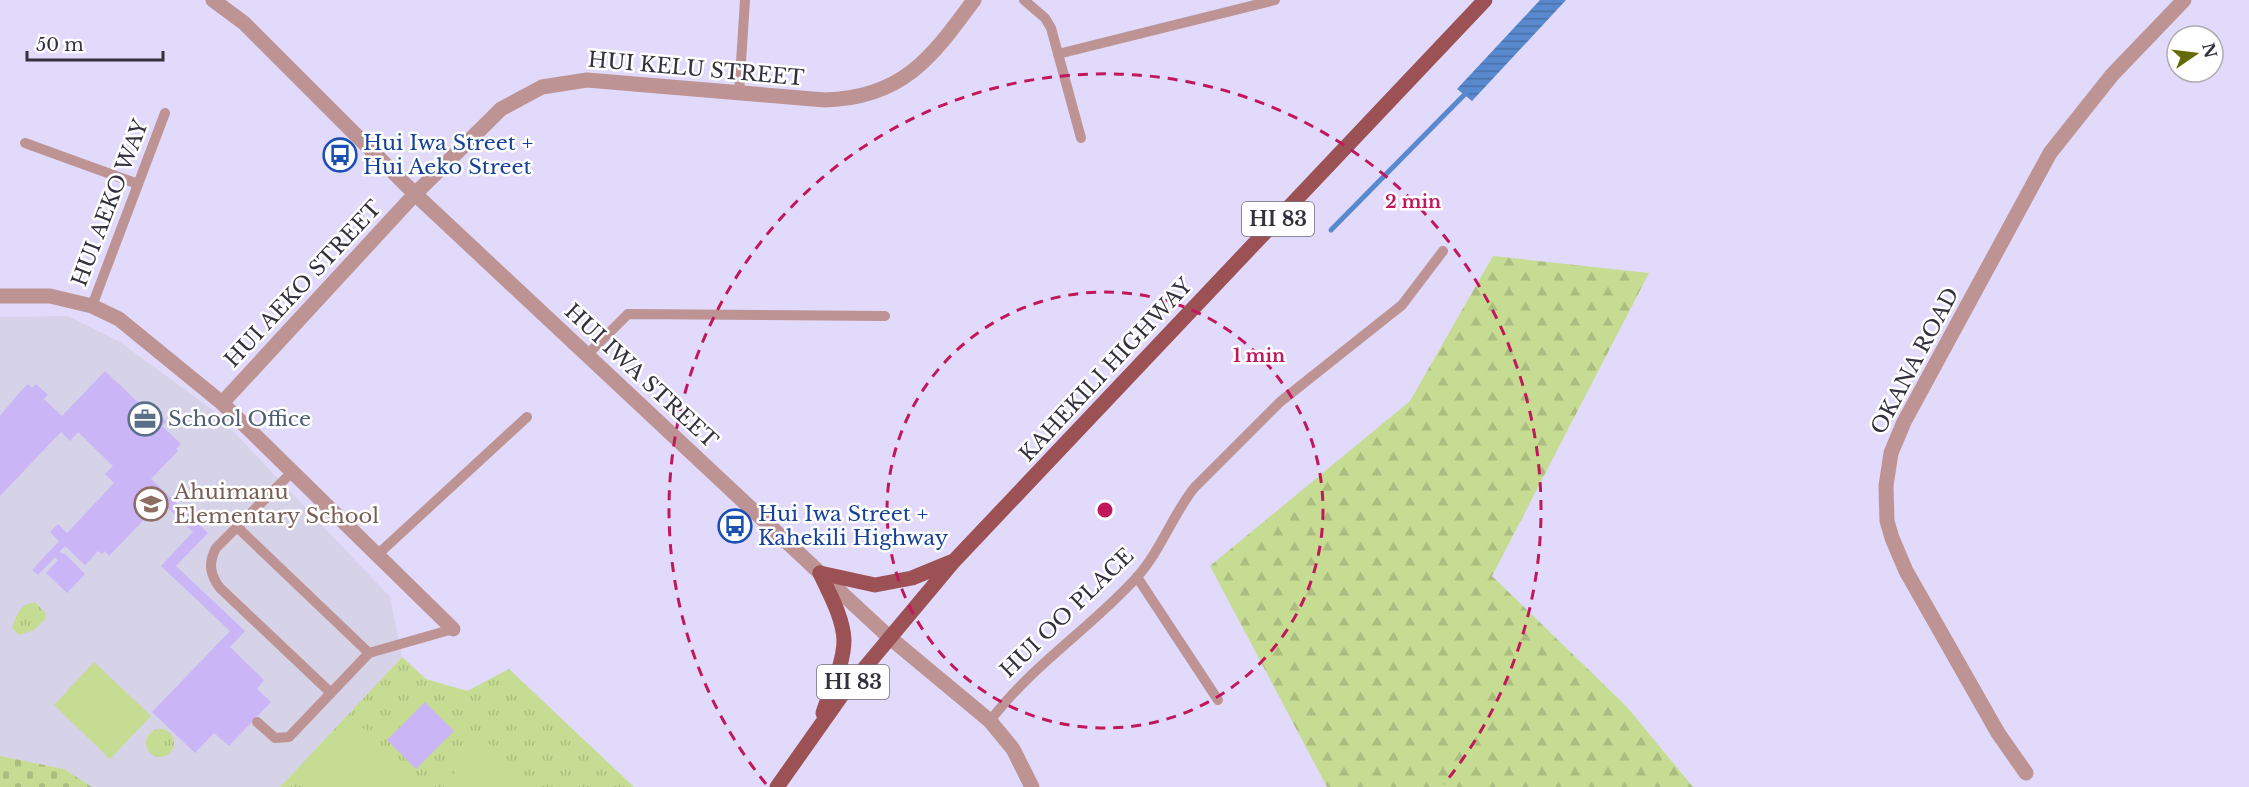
<svg xmlns="http://www.w3.org/2000/svg" width="2249" height="787" viewBox="0 0 2249 787" font-family="'Libre Baskerville',serif">
<style>
.education{fill:#d6d2e8}
.forest{fill:url(#forest-firs)}
.cemetery{fill:url(#cemetery-stones)}
.park{fill:url(#park-tufts)}
.pitch{fill:#c6dc92}
.water{fill:url(#water-rules)}
.lines{fill:none;stroke-linecap:round;stroke-linejoin:round}
.stream{stroke:#5889ce;stroke-width:5}
.building{fill:#cab5f7}
.service{stroke:#be9393;stroke-width:10}
.minor{stroke:#be9393;stroke-width:15}
.tertiary{stroke:#be9393;stroke-width:15}
.primary{stroke:#9c5154;stroke-width:15}
.ring{fill:none;stroke:#c2185b;stroke-width:3;stroke-dasharray:10 8}
.labels{text-anchor:middle;dominant-baseline:central;stroke-width:5;stroke-linejoin:round;paint-order:stroke}
.shield{fill:#fff;stroke:#716f78;stroke-width:1.5}
.shield-label{font-size:20px;font-weight:bold;fill:#34313e}
.street-label{font-size:21px;fill:#34313e;stroke:#fff}
.transit-label{font-size:21px;fill:#164399;stroke:#fff;text-anchor:start}
.service-label{font-size:21px;fill:#4e5e75;stroke:#fff;text-anchor:start}
.education-label{font-size:21px;fill:#785e54;stroke:#fff;text-anchor:start}
.centre{fill:#c2185b;stroke:#fff;stroke-width:3}
.ring-label{font-size:18px;text-anchor:middle;font-weight:bold;fill:#c2185b;stroke:#fff;stroke-width:5;stroke-linejoin:round;paint-order:stroke}
</style>
<defs>
<pattern id="forest-firs" width="22" height="20" patternUnits="userSpaceOnUse" patternTransform="scale(1.5)"><rect width="22" height="20" fill="#c6dc92"/><path d="M5 1l3.5 6h-7zM16 11l3.5 6h-7z" fill="#abbd7f"/></pattern>
<pattern id="cemetery-stones" width="16" height="16" patternUnits="userSpaceOnUse" patternTransform="scale(1.5)"><rect width="16" height="16" fill="#c6dc92"/><path d="M2 7V4a2 2 0 0 1 4 0v3zM10 15v-3a2 2 0 0 1 4 0v3z" fill="#abbd7f"/></pattern>
<pattern id="park-tufts" width="24" height="20" patternUnits="userSpaceOnUse" patternTransform="scale(1.5)"><rect width="24" height="20" fill="#c6dc92"/><path d="M3 7l-1-3M5 7V3M7 7l1-3M15 17l-1-3M17 17v-4M19 17l1-3" fill="none" stroke="#abbd7f"/></pattern>
<pattern id="water-rules" width="6" height="5" patternUnits="userSpaceOnUse" patternTransform="scale(1.5)"><rect width="6" height="5" fill="#5889ce"/><path d="M0 2.5h6" fill="none" stroke="#4a71a9"/></pattern>
</defs>
<rect width="100%" height="100%" fill="#e1dafb"/>
<!-- education -->
<path class="education" d="M68 316 120 342 214 411 390 597 402 657 280 787H92L64 769 0 756V317Z"/>
<!-- forest -->
<path class="forest" d="M1493 256 1649 273 1492 576 1627 707 1693 787H1327L1210 566 1410 401Z"/>
<!-- cemetery -->
<path class="cemetery" d="M0 756 64 769 92 787H0Z"/>
<!-- park -->
<g class="park">
<path d="M35 602 45 613 46 618 34 630 19 635 12 628C17 614 19 605 35 602Z"/>
<path d="M402 657 426 679 467 691 509 669 634 787H280Z"/>
<circle cx="160" cy="743" r="14"/>
</g>
<!-- pitch -->
<g class="pitch">
<path d="M94 662 151 716 110 759 54 705Z"/>
<path d="M356 721 419 783 415 787H320L305 773Z"/>
<path d="M481 737 504 756 530 787H444Z"/>
</g>
<!-- water -->
<path class="water" d="M1540 0H1566L1472 101 1457 89Z"/>
<g class="lines">
<!-- stream -->
<path class="stream" d="M1331 230 1469 90"/>
</g>
<!-- building -->
<g class="building">
<path d="M105 371 157 420 161 416 167 422 162 426 181 444 176 449 178 451 151 479 208 533 176 566 245 631 230 647 264 680 257 689 271 702 229 746 214 733 195 753 152 712 230 631 161 566 193 532 150 491 155 498 151 502 156 507 109 556 105 551 102 554 98 551 85 565 65 546 59 552 65 554 85 574 67 593 46 573 58 560 55 557 38 575 32 570 59 541 50 532 58 524 67 533 114 483 105 474 113 466 78 432 70 441 61 432 0 496V416L19 393 28 384 32 388 36 384 48 395 44 399 62 416Z"/>
<path d="M425 702 454 731 416 769 387 740Z"/>
</g>
<g class="lines">
<!-- service -->
<g class="service">
<path d="M1024 0 1045 18 1051 28 1081 138"/>
<path d="M1058 54 1275 0"/>
<path d="M739 93 745 0"/>
<path d="M25 143 138 184"/>
<path d="M92 306 165 113"/>
<path d="M587 355 628 314 885 316"/>
<path d="M292 472 216 548C208 563 210 575 220 588L331 693"/>
<path d="M237 527 369 653 289 737 275 738 257 722"/>
<path d="M376 556 527 417"/>
<path d="M1137 577 1218 700"/>
<path d="M369 653 453 629"/>
<path d="M990 721C1031 666 1091 628 1137 577 1161 550 1172 516 1194 488L1280 402 1402 305 1443 251"/>
</g>
<!-- minor -->
<g class="minor">
<path d="M0 296H50L92 306 119 319 222 403 453 629"/>
<path d="M222 403 415 194 501 109 542 87 587 80 825 100C903 98 932 57 974 0"/>
<path d="M2026 773 1998 733 1906 571 1892 538 1887 521 1886 486 1891 453 1904 422 2050 153 2112 75 2184 0"/>
</g>
<!-- tertiary -->
<path class="tertiary" d="M213 0 244 23 415 194 820 573 889 637 990 721 1013 749 1032 787"/>
<!-- primary -->
<g class="primary">
<path d="M820 573C829 593 843 617 844 640 844 664 830 691 823 713"/>
<path d="M820 573 875 585 912 578 951 562"/>
<path d="M777 787 842 695 954 561 1485 0"/>
</g>
</g>
<!-- distance rings -->
<g class="ring">
<circle cx="1105" cy="510" r="218"/>
<path d="M766 784A436 436 0 1 1 1444 784"/>
</g>
<!-- icons -->
<defs>
<g id="bus-ring" transform="scale(1.725)"><circle r="9.5" fill="#fff" stroke="#1a4fb4" stroke-width="1.5"/><path d="M-5-6H5V4H4V6H2V4H-2V6H-4V4H-5ZM-3.5-4V0h7V-4ZM-3.5 1.2v1.5H-2V1.2ZM2 1.2v1.5H3.5V1.2Z" fill="#1a4fb4"/></g>
<g id="office-ring" transform="scale(1.725)"><circle r="9.5" fill="#fff" stroke="#5c6f8a" stroke-width="1.5"/><path d="M-6-3h4V-5.5h4V-3h4V5H-6ZM-1-4.5V-3h2v-1.5ZM-6 0V1H6V0Z" fill="#5c6f8a"/></g>
<g id="school-ring" transform="scale(1.725)"><circle r="9.5" fill="#fff" stroke="#8d6e63" stroke-width="1.5"/><path d="M0-5L7-2L0 1L-7-2ZM-4 1L0 2.5L4 1V4Q0 6-4 4Z" fill="#8d6e63"/></g>
</defs>
<g fill-rule="evenodd">
<use href="#bus-ring" x="340" y="155"/>
<use href="#office-ring" x="145" y="419"/>
<use href="#school-ring" x="151" y="504"/>
<use href="#bus-ring" x="735" y="526"/>
</g>
<g class="labels">
<!-- shield labels -->
<g class="shield">
<rect x="1242" y="202" width="72" height="34" rx="4.5"/>
<rect x="817" y="665" width="72" height="34" rx="4.5"/>
</g>
<g class="shield-label">
<text x="1278" y="219">HI 83</text>
<text x="853" y="682">HI 83</text>
</g>
<!-- street labels -->
<g class="street-label">
<text transform="translate(696 69) rotate(5)">HUI KELU STREET</text>
<text transform="translate(110 203) rotate(-69)">HUI AEKO WAY</text>
<text transform="translate(303 284) rotate(-47)">HUI AEKO STREET</text>
<text transform="translate(1915 361) rotate(-62)">OKANA ROAD</text>
<text transform="translate(1106 370) rotate(-47)">KAHEKILI HIGHWAY</text>
<text transform="translate(641 376) rotate(43)">HUI IWA STREET</text>
<text transform="translate(1067 613) rotate(-44)">HUI OO PLACE</text>
</g>
<!-- transit labels -->
<g class="transit-label">
<text x="363" y="143">Hui Iwa Street +<tspan x="363" dy="24">Hui Aeko Street</tspan></text>
<text x="758" y="514">Hui Iwa Street +<tspan x="758" dy="24">Kahekili Highway</tspan></text>
</g>
<!-- service labels -->
<g class="service-label">
<text x="168" y="419">School Office</text>
</g>
<!-- education labels -->
<g class="education-label">
<text x="174" y="492">Ahuimanu<tspan x="174" dy="24">Elementary School</tspan></text>
</g>
</g>
<circle cx="1105" cy="510" r="9" class="centre"/>
<g class="ring-label">
<text x="1413" y="208">2 min</text>
<text x="1259" y="362">1 min</text>
</g>
<!-- north arrow -->
<g transform="translate(2195 54) rotate(76)"><circle r="28" fill="#ffffff" stroke="#aeadb2" stroke-width="1.5"/>
<path d="M0-4.5L10 22L0 15L-10 22Z" fill="#646909"/>
<text y="-9" font-size="16" font-weight="bold" text-anchor="middle" fill="#34313e">N</text>
</g>
<!-- scale -->
<path d="M27 51v9h136v-9" fill="none" stroke="#34313e" stroke-width="3"/>
<text x="36" y="51" font-size="18" fill="#34313e" stroke="#ffffff" stroke-width="4.5" paint-order="stroke">50 m</text>
</svg>
